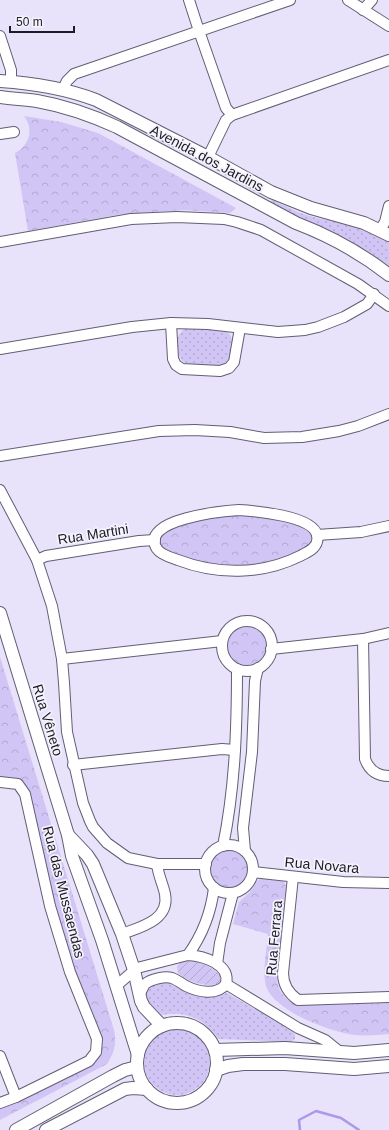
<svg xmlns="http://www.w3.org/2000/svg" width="389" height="1130" viewBox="0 0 389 1130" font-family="Helvetica,sans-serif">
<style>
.grass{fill:url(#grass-dots)}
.forest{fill:url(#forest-crowns)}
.garden{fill:url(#garden-furrows)}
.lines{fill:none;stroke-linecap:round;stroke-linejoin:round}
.stream{stroke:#ae97e8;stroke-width:2.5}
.minor-casing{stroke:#635e73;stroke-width:12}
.tertiary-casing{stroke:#635e73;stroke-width:14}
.minor{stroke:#fff;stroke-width:10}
.tertiary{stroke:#fff;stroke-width:12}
.labels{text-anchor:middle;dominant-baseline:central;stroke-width:3.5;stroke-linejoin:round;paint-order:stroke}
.street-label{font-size:14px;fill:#1d1b23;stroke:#f4f2fc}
</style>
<defs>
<pattern id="grass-dots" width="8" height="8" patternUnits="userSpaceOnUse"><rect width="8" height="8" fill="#d1c5f5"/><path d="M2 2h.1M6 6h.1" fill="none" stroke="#b3a9d2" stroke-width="1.8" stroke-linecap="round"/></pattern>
<pattern id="forest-crowns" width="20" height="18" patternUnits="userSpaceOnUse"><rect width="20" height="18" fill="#d1c5f5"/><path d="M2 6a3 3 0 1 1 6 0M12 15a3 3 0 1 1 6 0" fill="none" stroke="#b3a9d2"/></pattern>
<pattern id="garden-furrows" width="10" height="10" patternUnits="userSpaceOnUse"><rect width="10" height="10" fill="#d1c5f5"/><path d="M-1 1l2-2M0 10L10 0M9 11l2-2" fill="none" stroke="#b3a9d2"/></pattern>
</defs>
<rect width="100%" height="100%" fill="#e8e2fa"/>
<!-- grass -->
<g class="grass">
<path d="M272 200 300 213 317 218 340 222 355 226 389 242V268L321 228 271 203 270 202Z"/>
<path d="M186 328 224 330C238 336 234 361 221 365 211 368 197 364 187 364 174 357 173 335 186 328Z"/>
<path d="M166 982C172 984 177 988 183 991 197 998 212 997 227 993L293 1031 295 1035V1039L291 1042 218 1039C205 1019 185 1010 162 1015L146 1001 145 989 147 986Z"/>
<circle cx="177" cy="1062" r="33"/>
</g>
<!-- forest -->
<g class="forest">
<path d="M24 116 61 122 98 133 236 208 230 213 184 210 122 214 28 231 15 153C30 145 34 129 24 116Z"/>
<path d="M239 515C255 516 298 521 310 531 312 533 312 537 313 540 308 548 302 550 294 553 259 569 222 570 186 558 177 555 167 552 161 546L160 538C175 519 216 517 239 515Z"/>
<circle cx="247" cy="646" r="19"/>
<path d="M0 657 114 1030C117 1043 114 1054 107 1064L0 1120V1107L99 1056C103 1048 103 1042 101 1034L74 968 54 903 30 791C23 779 13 777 0 777Z"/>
<circle cx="229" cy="869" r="19"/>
<path d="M265 877 283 880 287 888 277 980C279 995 288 1003 302 1005L389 1003V1034C378 1035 366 1036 355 1035 330 1032 274 1011 266 986 262 971 267 949 268 934L233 924 239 902 250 892 258 880Z"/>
</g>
<!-- garden -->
<path class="garden" d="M189 961C201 962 211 966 220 975V981L217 984C203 987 189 982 178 973L177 966 181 962Z"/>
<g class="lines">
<!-- stream -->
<path class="stream" d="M300 1130 299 1120 316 1111 341 1118 359 1130"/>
<!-- minor casing -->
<g class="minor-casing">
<g id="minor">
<path d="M189 0 199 31 226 108 232 115"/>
<path d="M348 0 389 26"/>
<path d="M363 10 372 0"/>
<path d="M0 36 11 70V82"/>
<path d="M63 89 67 81 74 74 290 0"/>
<path d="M0 134 14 132"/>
<path d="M208 157 226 120 232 115 389 60"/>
<path d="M380 230 385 222 389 206"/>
<path d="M0 242 131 219 177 217 224 219 237 222 261 230 358 284 389 306"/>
<path d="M171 323 173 359 176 365 182 369 220 371 229 368 234 362 240 328"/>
<path d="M0 349 132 327 171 323 208 324 278 332 305 330 318 327 344 317 367 304 374 294"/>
<path d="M0 456 159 431 195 430 230 432 264 438 302 437 339 431 358 426 389 414"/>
<path d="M0 490 37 560 52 606 62 659 64 683 67 732 83 803 90 821 93 827 107 843 128 858 157 864H206"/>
<path d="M239 510C256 511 313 516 317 535 320 547 308 552 300 556 262 575 217 575 178 560 172 558 161 555 157 549 138 519 224 511 239 510Z"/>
<path d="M317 535 361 532 389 526"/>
<path d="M37 560 46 556 139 541 155 540"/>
<circle cx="247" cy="646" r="25"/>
<path d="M363 639 365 759C369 770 377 776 389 776"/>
<path d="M271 649 363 639 389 633"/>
<path d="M62 659 222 641"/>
<path d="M73 765 222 749 235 750"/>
<path d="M0 782 18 784 25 794 50 906 70 972 97 1039 96 1052 89 1061 16 1097 0 1103"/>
<circle cx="229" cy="869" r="24"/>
<path d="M223 846C235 788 237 728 237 669"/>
<path d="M245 851 243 828 252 752 255 681 258 668"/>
<path d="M253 872 343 882 389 883"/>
<path d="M293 877 283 973C283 985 288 993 298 1000L389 997"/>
<path d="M122 934C141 927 170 920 165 894 163 884 158 875 157 864"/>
<path d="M188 955C203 934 211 913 214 888"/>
<path d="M217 964 220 943 233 893"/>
<path d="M226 984 298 1028 325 1040 341 1053"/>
<path d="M116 986 137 968 188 955C203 956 231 964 226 984 217 996 198 992 186 986 181 983 177 980 172 978 165 976 151 979 145 984 143 987 142 990 140 993"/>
<path d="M0 1056 16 1097"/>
</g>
</g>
<!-- tertiary casing -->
<g class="tertiary-casing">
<g id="tertiary">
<path d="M0 81C33 83 64 88 96 100L208 157 271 192 311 208 364 223 389 235"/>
<path d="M0 97C12 99 25 99 37 101 65 106 91 115 117 127L296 223C330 236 361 253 389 275"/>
<path d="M0 613 68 835 72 856 102 940 138 1055"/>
<path d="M68 835 87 855 93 864 122 934 134 970 141 1001 144 1007 162 1026"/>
<circle cx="177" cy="1063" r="40"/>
<path d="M215 1050 285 1048 354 1053 389 1050"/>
<path d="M216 1070 228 1066 243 1064H285L354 1069 389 1066"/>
<path d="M16 1130 113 1076 125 1070 137 1067"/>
<path d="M46 1130 125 1089 133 1088 147 1089"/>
</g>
</g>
<!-- minor -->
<use href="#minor" class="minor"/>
<!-- tertiary -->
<use href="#tertiary" class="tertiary"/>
</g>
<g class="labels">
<!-- street labels -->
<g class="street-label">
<text transform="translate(207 158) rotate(28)">Avenida dos Jardins</text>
<text transform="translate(93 534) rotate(-9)">Rua Martini</text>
<text transform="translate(48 720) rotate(73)">Rua Vêneto</text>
<text transform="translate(322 865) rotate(5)">Rua Novara</text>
<text transform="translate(64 892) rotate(76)">Rua das Mussaendas</text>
<text transform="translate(274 938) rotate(-85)">Rua Ferrara</text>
</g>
</g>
<!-- scale -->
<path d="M10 26v6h64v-6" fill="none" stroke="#1d1b23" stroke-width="2"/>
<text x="16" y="26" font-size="12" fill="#1d1b23" stroke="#f4f2fc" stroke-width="3" paint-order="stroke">50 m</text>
</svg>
